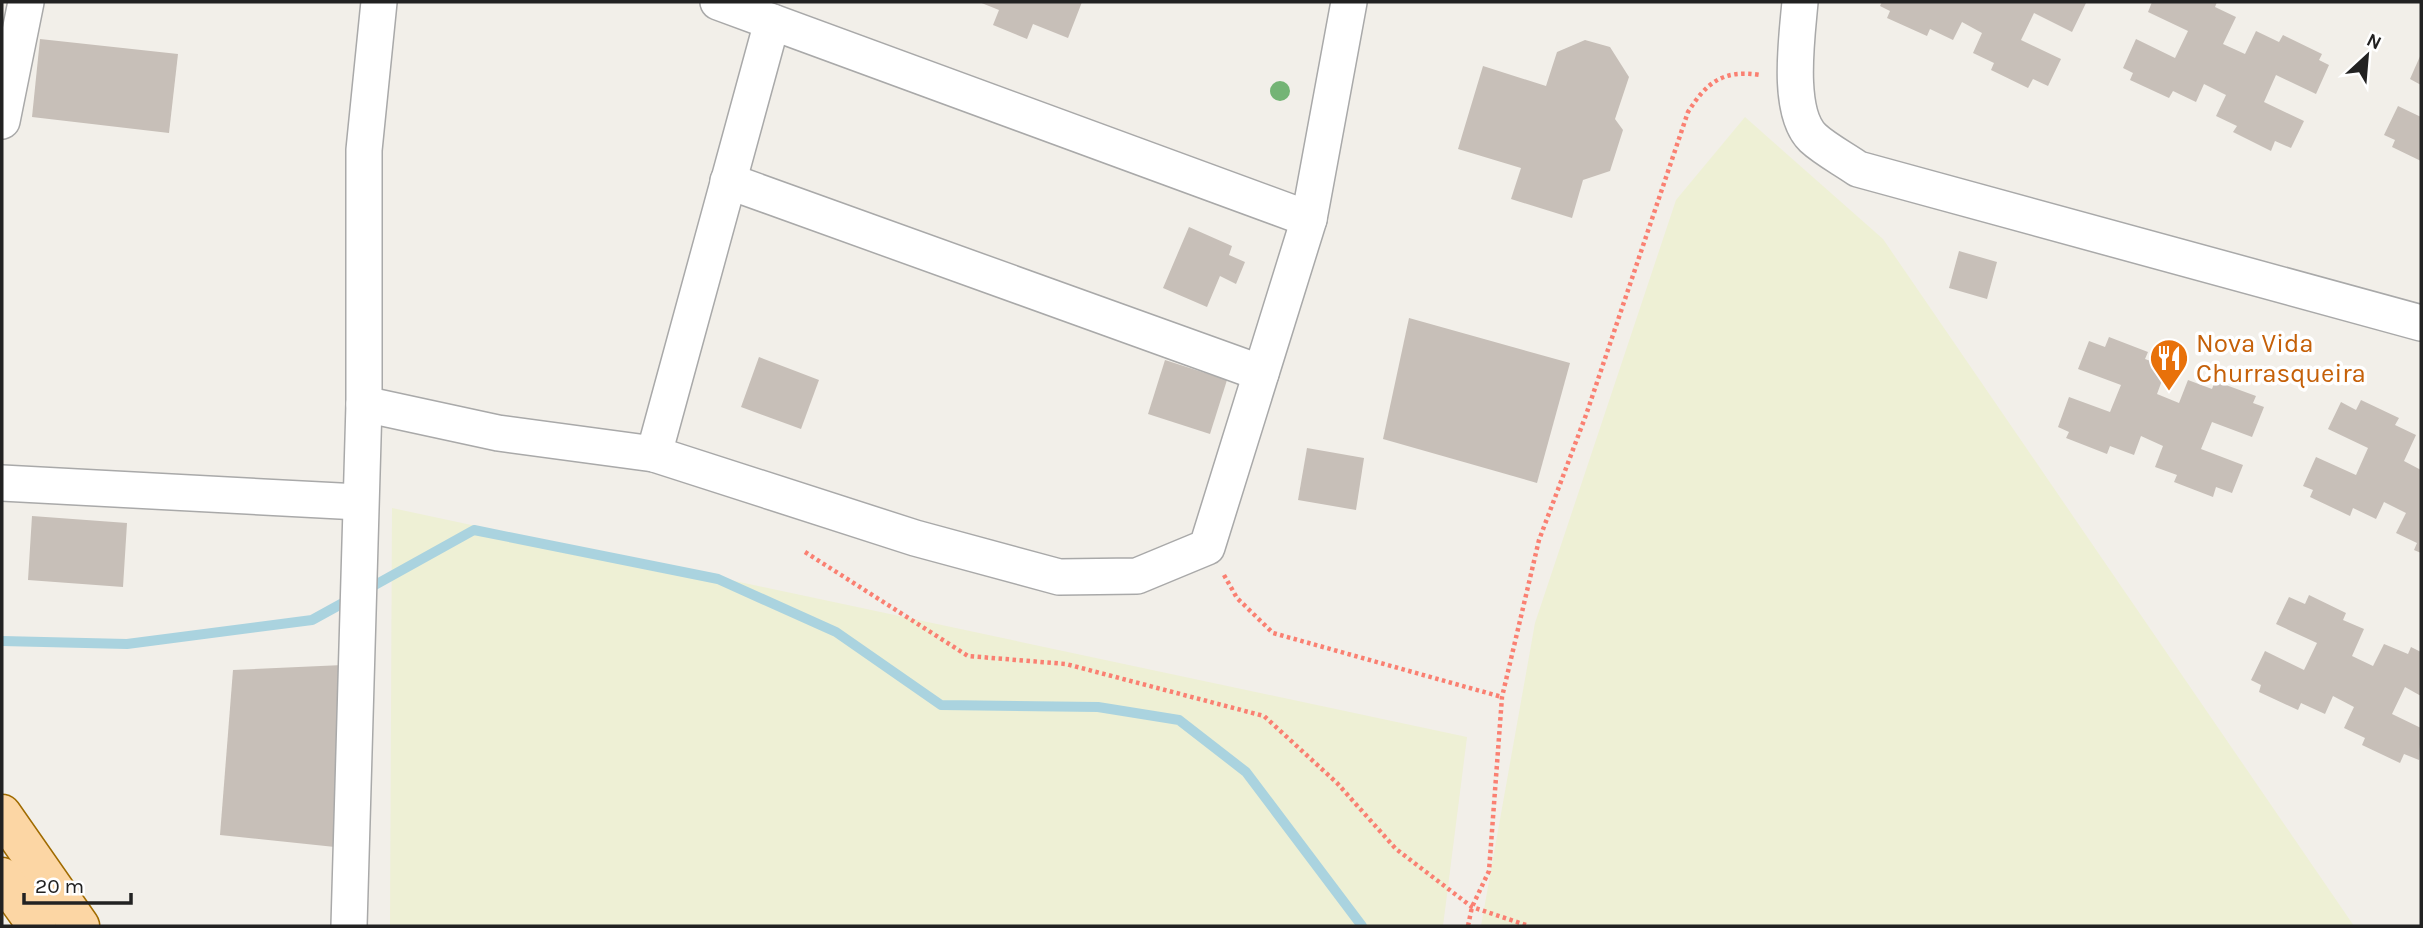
<svg xmlns="http://www.w3.org/2000/svg" width="2423" height="928" viewBox="0 0 2423 928" font-family="Karla,sans-serif">
<style>
.farmland{fill:#eef0d5}
.lines{fill:none;stroke-linecap:round;stroke-linejoin:round}
.stream{stroke:#aad3df;stroke-width:10}
.building{fill:#c7bfb8}
.minor-casing{stroke:#a9a9a9;stroke-width:38}
.major-casing{stroke:#a06b00;stroke-width:41}
.path{stroke:#fa8072;stroke-width:4.5;stroke-dasharray:3.5 3.5;stroke-linecap:butt}
.minor{stroke:#fff;stroke-width:35}
.major{stroke:#fcd6a4;stroke-width:38}
.tree{fill:#74b475}
.labels{text-anchor:middle;dominant-baseline:central;stroke-width:7;stroke-linejoin:round;paint-order:stroke}
.food-label{font-size:26px;fill:#c56008;stroke:#fff;text-anchor:start}
</style>
<rect width="100%" height="100%" fill="#f2efe9"/>
<!-- farmland -->
<g class="farmland">
<path d="M1745 117 1883 239 2354 926H1481L1535 623 1676 200Z"/>
<path d="M392 508 1467 737 1443 926H390Z"/>
</g>
<g class="lines">
<!-- stream -->
<g class="stream">
<path d="M366 590 474 530 718 579 836 632 941 705 1098 707 1179 720 1246 772 1362 926"/>
<path d="M2 641 127 644 312 620 352 598"/>
</g>
</g>
<!-- building -->
<g class="building">
<path d="M979 2H1082L1068 38 1033 24 1027 39 993 25 999 10Z"/>
<path d="M1882 2H2084L2086 3 2072 32 2034 13 2021 40 2061 59 2048 86 2033 79 2028 88 1991 70 1994 63 1973 53 1982 33 1962 22 1953 40 1930 29 1927 36 1887 18 1890 11 1880 6Z"/>
<path d="M2152 2H2217L2215 7 2236 17 2223 44 2245 54 2256 31 2279 42 2283 35 2322 54 2319 60 2329 65 2316 94 2276 75 2264 102 2304 121 2291 148 2275 141 2271 151 2233 132 2237 126 2216 116 2226 95 2204 84 2196 102 2173 91 2169 98 2130 80 2133 73 2123 68 2136 39 2175 58 2188 31 2148 12Z"/>
<path d="M40 39 178 54 169 133 32 117Z"/>
<path d="M1585 40 1610 47 1629 77 1615 119 1623 130 1610 171 1583 180 1572 218 1511 199 1521 168 1458 149 1483 66 1546 86 1557 52Z"/>
<path d="M2421 54V85L2410 79Z"/>
<path d="M2398 106 2421 117V161L2392 147 2395 140 2384 135Z"/>
<path d="M1189 227 1232 246 1229 255 1245 262 1236 284 1220 276 1207 307 1163 288Z"/>
<path d="M1959 251 1997 262 1987 299 1949 288Z"/>
<path d="M1409 318 1570 363 1537 483 1383 439Z"/>
<path d="M2109 337 2148 352 2145 359 2167 367 2157 394 2179 403 2188 380 2212 389 2215 381 2256 396 2253 403 2264 407 2252 437 2212 422 2201 449 2243 465 2232 493 2216 487 2213 497 2174 482 2177 475 2155 467 2163 446 2141 436 2134 455 2110 446 2107 454 2066 438 2069 432 2058 427 2069 397 2110 412 2121 385 2078 369 2089 341 2105 347Z"/>
<path d="M759 357 819 380 801 429 741 407Z"/>
<path d="M1165 360 1227 380 1210 434 1148 414Z"/>
<path d="M2361 400 2399 418 2395 425 2416 435 2404 461 2421 470V553L2414 550 2417 543 2396 533 2406 513 2384 502 2376 519 2353 508 2350 516 2310 497 2313 490 2303 486 2316 457 2356 475 2368 448 2328 429 2341 402 2356 410Z"/>
<path d="M1307 448 1364 458 1356 510 1298 500Z"/>
<path d="M32 516 127 523 123 587 28 580Z"/>
<path d="M2309 595 2346 613 2343 620 2364 629 2352 656 2373 666 2384 644 2408 654 2411 647 2421 652V696L2405 687 2392 714 2421 728 2419 760 2404 754 2400 763 2362 745 2365 738 2344 728 2354 707 2333 696 2325 714 2301 703 2298 710 2259 692 2261 685 2251 680 2265 651 2304 670 2317 643 2276 624 2289 597 2305 604Z"/>
<path d="M343 665 335 847 220 835 233 670Z"/>
</g>
<g class="lines">
<!-- minor casing -->
<g class="minor-casing">
<g id="minor">
<path d="M718 2 1309 219"/>
<path d="M1800 2C1797 37 1786 112 1813 138 1826 150 1844 159 1858 169L2421 323"/>
<path d="M2 121 26 2"/>
<path d="M728 181 1261 373"/>
<path d="M364 404 498 433 654 454 915 538 1059 577 1137 576 1207 547 1309 219 1349 2"/>
<path d="M654 454 772 22"/>
<path d="M2 483 359 502"/>
<path d="M349 926 364 404V150L379 2"/>
</g>
</g>
<!-- major casing -->
<g class="major-casing">
<g id="major">
<path d="M2 814 80 926"/>
<path d="M2 877 37 926"/>
</g>
</g>
<!-- path -->
<g class="path">
<path d="M805 552 968 656 1066 664 1264 716 1337 783 1396 849 1472 907 1529 926"/>
<path d="M1224 575 1237 598 1273 633 1502 697"/>
<path d="M1468 926 1472 907 1489 871 1502 697 1539 540 1586 415 1688 112C1706 83 1723 69 1760 75"/>
</g>
<!-- minor -->
<use href="#minor" class="minor"/>
<!-- major -->
<use href="#major" class="major"/>
</g>
<!-- trees -->
<circle class="tree" cx="1280" cy="91" r="10"/>
<!-- icons -->
<defs>
<g id="restaurant-pin" transform="scale(2.0125)"><path d="M0 17L-7.5 6A9.5 9.5 0 1 1 7.5 6Z" fill="#e8710a" stroke="#fff"/><path d="M-5-6h1v4h1v-4h1v4h1v-4h1v5L-1.5 .5V6h-2V.5L-5-1ZM5-6V6H3V1.5H1.5Q1.5-4 5-6Z" fill="#fff"/></g>
</defs>
<g fill-rule="evenodd">
<use href="#restaurant-pin" x="2169" y="358"/>
</g>
<g class="labels">
<!-- food labels -->
<g class="food-label">
<text x="2196" y="343">Nova Vida<tspan x="2196" dy="30">Churrasqueira</tspan></text>
</g>
</g>
<!-- border -->
<rect width="2423" height="928" fill="none" stroke="#222222" stroke-width="7"/>
<!-- north arrow -->
<g transform="translate(2367 56) rotate(26)" stroke="#ffffff" stroke-width="5" paint-order="stroke">
<path d="M0-5L12 26L0 18L-12 26Z" fill="#222222"/>
<text y="-10" font-size="19" font-weight="bold" text-anchor="middle" fill="#222222">N</text>
</g>
<!-- scale -->
<path d="M24 893v10h107v-10" fill="none" stroke="#222222" stroke-width="3.5"/>
<text x="35" y="893" font-size="21" fill="#222222" stroke="#ffffff" stroke-width="5" paint-order="stroke">20 m</text>
</svg>
